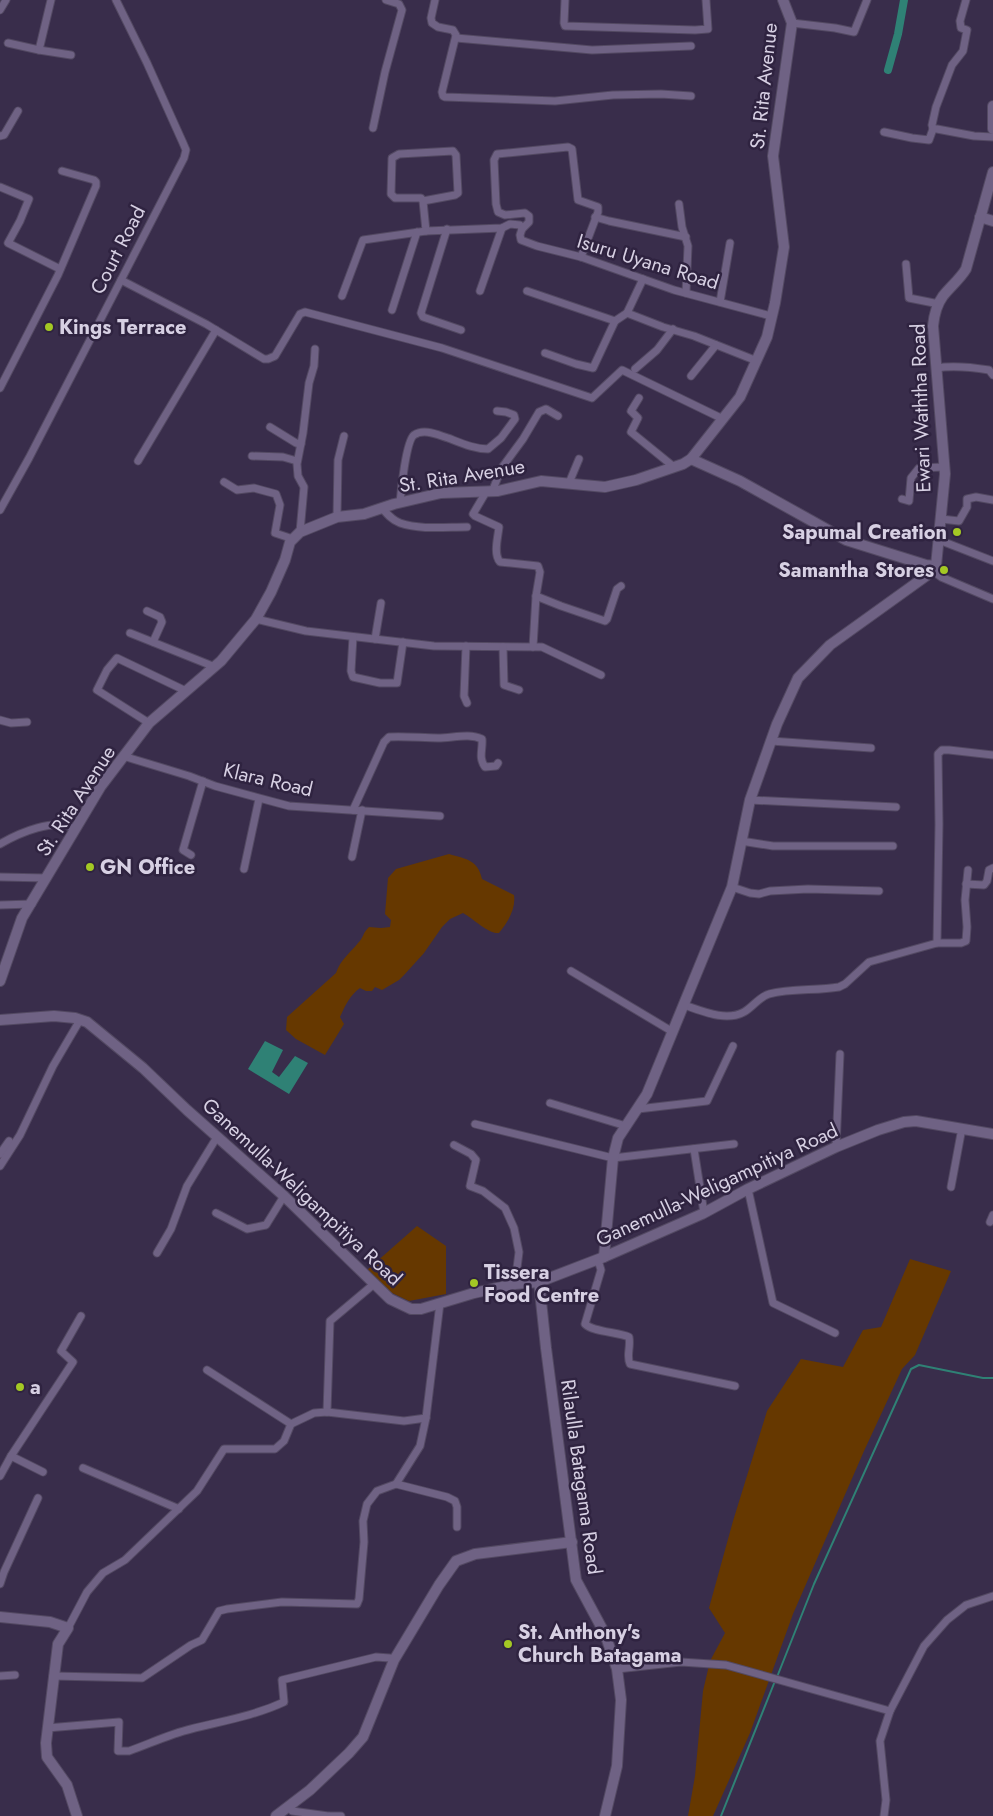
<svg xmlns="http://www.w3.org/2000/svg" width="993" height="1816" viewBox="0 0 993 1816" font-family="Jost,sans-serif">
<style>
.green{fill:#663800}
.water{fill:#2f8175}
.lines{fill:none;stroke-linecap:round;stroke-linejoin:round}
.stream{stroke:#2f8175;stroke-width:2}
.canal{stroke:#2f8175;stroke-width:8}
.street-casing{stroke:#534962;stroke-width:9}
.secondary-casing{stroke:#534962;stroke-width:12}
.street{stroke:#6f6284;stroke-width:7}
.secondary{stroke:#6f6284;stroke-width:10}
.poi-dot{fill:#a4c824;stroke:#2f2340;stroke-width:2}
.labels{text-anchor:middle;dominant-baseline:central;stroke-width:5;stroke-linejoin:round;paint-order:stroke}
.street-label{font-size:20px;fill:#d7d0e3;stroke:#2f2340}
.poi-label{font-size:20px;font-weight:bold;fill:#d7d0e3;stroke:#2f2340;text-anchor:start}
</style>
<rect width="100%" height="100%" fill="#392d4b"/>
<!-- green -->
<g class="green">
<path d="M449 854C466 859 478 860 482 879L514 895C516 909 508 922 499 933 488 934 474 919 463 913L450 919 442 927 424 953 405 974 399 980 382 990 375 987 372 991H366L360 988C350 995 345 1006 340 1017L344 1024 325 1055 296 1039 286 1030 287 1017 336 973C340 960 350 953 358 943 364 937 362 934 369 927L381 928 390 927 391 920 385 914 388 878 396 869Z"/>
<path d="M417 1226 446 1246V1294L409 1301 390 1292 366 1271Z"/>
<path d="M910 1259 951 1271 915 1355 902 1369 864 1451 793 1614 750 1733 713 1816H688L695 1776 703 1691 710 1661 725 1633 709 1608 733 1521 767 1411 801 1359 843 1367 863 1330 881 1327Z"/>
</g>
<!-- water -->
<path class="water" d="M265 1041 283 1050 272 1072 279 1077 295 1056 308 1063 289 1094 248 1069Z"/>
<g class="lines">
<!-- stream -->
<g class="stream">
<path d="M777 1677 814 1584 911 1369 919 1365 983 1378H993"/>
<path d="M721 1816 775 1681"/>
</g>
<!-- canal -->
<path class="canal" d="M888 70 898 34 904 0"/>
<!-- street casing -->
<g class="street-casing">
<g id="street">
<path d="M435 0 431 18 432 23 438 27 453 30 456 35 442 92 443 96 445 97 555 101 613 95 661 94 691 96"/>
<path d="M565 0 564 23 565 26 695 30 708 29 706 0"/>
<path d="M0 10 6 0"/>
<path d="M792 23 835 28 854 32 867 0"/>
<path d="M456 38 592 50 691 46"/>
<path d="M8 43 39 50 51 0"/>
<path d="M39 50 71 55"/>
<path d="M373 128 385 72 402 10 399 4 386 0"/>
<path d="M933 129 932 125 936 107 952 65 963 51 967 30 961 28 960 21 966 0"/>
<path d="M884 132 912 138 929 140 933 129H937L974 136 993 137"/>
<path d="M0 136 4 135 18 111"/>
<path d="M0 187 29 199 20 221 8 243 60 269"/>
<path d="M423 201 455 195 458 193 456 155 453 151 399 154 392 158 391 194 395 198H421L423 201 426 231 502 228 510 224 520 225 522 229 520 235 521 240 537 246 581 257 674 290 771 316"/>
<path d="M679 204 682 227 688 246 686 293"/>
<path d="M595 217 609 221 686 237"/>
<path d="M447 229 421 313 423 317 461 330"/>
<path d="M522 229 529 222V216L525 213 505 215 498 212 496 204 494 160 497 154 568 147 572 149 578 200 598 207V212L581 257"/>
<path d="M906 264 909 298 939 304"/>
<path d="M121 280 206 324 264 359H268L275 356 300 314 305 312 442 348 592 398 622 370 723 419"/>
<path d="M480 291 502 228"/>
<path d="M527 291 615 321 627 313 663 327 694 336 757 361"/>
<path d="M342 296 363 240 426 231"/>
<path d="M720 302 730 243"/>
<path d="M392 310 417 232"/>
<path d="M627 313 643 279"/>
<path d="M545 353 576 364 593 368 615 321"/>
<path d="M936 368C954 365 971 367 989 370L993 375"/>
<path d="M635 369 657 350 673 329"/>
<path d="M691 376 716 345"/>
<path d="M0 388 58 275 96 186V182L94 180 62 171"/>
<path d="M639 398 631 411 638 418 631 432 674 467"/>
<path d="M270 427 296 443 301 444"/>
<path d="M252 456 283 457 297 461"/>
<path d="M138 461 216 330"/>
<path d="M224 482 237 490 254 488 276 494 280 505 275 533 293 539"/>
<path d="M569 483 579 459"/>
<path d="M486 492 473 514 475 516 499 527C498 537 493 554 500 562L538 566 540 572 536 596"/>
<path d="M492 492 501 469 523 439 539 412 546 409 558 416"/>
<path d="M902 499 909 501 911 478 919 468 944 467"/>
<path d="M400 503C401 491 406 441 414 435 424 428 438 435 448 438 461 443 474 449 488 449L501 438 515 419 514 415 506 412 497 411"/>
<path d="M382 508C387 514 392 520 400 523 420 530 446 527 467 527"/>
<path d="M0 510 29 458 184 158 186 150 183 143 147 63 116 0"/>
<path d="M337 517 338 460 344 436"/>
<path d="M941 519 959 521 967 507V499L976 497 993 500"/>
<path d="M300 532 304 487 298 476 297 464 303 433 309 383 314 366 315 349"/>
<path d="M939 540 993 561"/>
<path d="M933 571 941 577 993 599"/>
<path d="M147 611 160 617 162 622 153 642"/>
<path d="M256 619 306 631 434 646 542 647 601 675"/>
<path d="M130 633 215 667"/>
<path d="M353 637 351 671 353 677 380 683H397L403 642"/>
<path d="M375 639 381 603"/>
<path d="M466 646 464 696 467 703"/>
<path d="M503 647 504 685 519 690"/>
<path d="M533 647 536 596 561 606 605 621 607 619 617 589 621 586"/>
<path d="M0 720 11 723 27 722"/>
<path d="M149 723 97 690 107 670 117 658 186 691"/>
<path d="M771 741 871 748"/>
<path d="M123 756 189 776 215 786 289 806 440 816"/>
<path d="M750 800 896 807"/>
<path d="M353 810 384 742 389 737C406 736 422 738 438 738 453 738 469 733 482 739 483 750 478 757 485 767L496 766 498 763"/>
<path d="M741 841 773 846H893"/>
<path d="M0 844C19 833 55 817 76 829"/>
<path d="M191 855 183 850 203 781"/>
<path d="M352 857 362 810"/>
<path d="M244 869 259 799"/>
<path d="M0 877 47 878"/>
<path d="M966 884 984 885 987 881 989 870 993 868"/>
<path d="M732 887 750 893 759 894 770 891 808 889 879 891"/>
<path d="M0 905 32 904"/>
<path d="M937 943H961L966 941 967 927 965 900 968 870"/>
<path d="M571 971 673 1032"/>
<path d="M684 1005C702 1011 726 1022 744 1012 753 1007 759 997 769 994 792 988 816 991 839 987L845 984 869 962 937 943 939 824 938 754 942 750H949L993 755"/>
<path d="M550 1103 626 1126"/>
<path d="M638 1109 707 1101 733 1046"/>
<path d="M475 1124 613 1158 734 1144"/>
<path d="M454 1145 471 1154 476 1160 470 1186 483 1191 505 1208 514 1228 519 1252 515 1284"/>
<path d="M836 1147 840 1054"/>
<path d="M694 1149 704 1213"/>
<path d="M0 1154 9 1141"/>
<path d="M0 1166 20 1135 53 1066 80 1020"/>
<path d="M951 1187 962 1128"/>
<path d="M748 1189 773 1303 835 1333"/>
<path d="M216 1213 247 1229 266 1225 284 1196"/>
<path d="M990 1222 993 1215"/>
<path d="M157 1253 171 1229 187 1186 217 1137"/>
<path d="M598 1260 601 1270 585 1324C593 1332 618 1332 629 1337 631 1347 626 1356 630 1364L735 1386"/>
<path d="M207 1370 291 1424"/>
<path d="M327 1412 330 1321 374 1284"/>
<path d="M11 1456 43 1472"/>
<path d="M83 1468 179 1509"/>
<path d="M0 1476 11 1456 73 1362 61 1351 81 1316"/>
<path d="M396 1484 447 1497 455 1501 457 1507V1527"/>
<path d="M0 1584 4 1572 38 1498"/>
<path d="M68 1628 87 1592 103 1573 125 1560 197 1491 224 1449H275L284 1441 291 1424 314 1413 327 1412 404 1421 426 1418 440 1303"/>
<path d="M617 1669 681 1662 726 1665 890 1711"/>
<path d="M0 1676 15 1675"/>
<path d="M53 1676 142 1678 191 1645 202 1640 219 1611 227 1609 282 1602 357 1604 359 1599 364 1542 363 1521 367 1504 377 1491 396 1484 420 1446 426 1418"/>
<path d="M47 1728 119 1722 118 1751H129C149 1744 170 1734 191 1729 222 1721 254 1716 284 1702L282 1680 376 1657 390 1658 394 1660"/>
<path d="M289 1806 292 1811 328 1816"/>
<path d="M330 1816H341"/>
<path d="M884 1816 886 1800 880 1741 890 1711 924 1646 947 1620 966 1605 993 1596"/>
</g>
</g>
<!-- secondary casing -->
<g class="secondary-casing">
<g id="secondary">
<path d="M993 106V129"/>
<path d="M980 217 993 221"/>
<path d="M691 459 740 481 846 540 926 565 936 566"/>
<path d="M936 566 945 474 933 326C934 316 937 304 943 296 951 286 960 279 966 269L993 172"/>
<path d="M0 981 22 918 101 786 149 723 221 661 256 619 271 592 285 560 290 542 300 532 337 517 364 514 394 504 441 493 498 491 541 481 605 487 636 480 683 464 691 459 740 397 767 337 775 303 784 247 773 156 792 23 783 0"/>
<path d="M0 1020 54 1016 75 1018 87 1022 143 1068 187 1110 284 1196 390 1299 411 1309H421L474 1293 515 1284 539 1282 604 1257 702 1214 748 1189 836 1147 878 1130 904 1122 916 1121 993 1134"/>
<path d="M604 1257 613 1158 618 1138 647 1094 732 887 750 800 777 724 798 678 830 645 933 571 936 566"/>
<path d="M539 1282 546 1348 576 1580 605 1634 617 1669 621 1700 617 1766 605 1816"/>
<path d="M0 1617 50 1622 68 1628 58 1644 46 1743 47 1757 67 1785 77 1816"/>
<path d="M276 1816 310 1790 349 1753 363 1737 394 1660 439 1585 456 1561 475 1554 572 1542"/>
</g>
</g>
<!-- street -->
<use href="#street" class="street"/>
<!-- secondary -->
<use href="#secondary" class="secondary"/>
</g>
<!-- markers -->
<g class="poi-dot">
<circle cx="49" cy="327" r="5"/>
<circle cx="957" cy="532" r="5"/>
<circle cx="944" cy="570" r="5"/>
<circle cx="90" cy="867" r="5"/>
<circle cx="474" cy="1283" r="5"/>
<circle cx="20" cy="1387" r="5"/>
<circle cx="508" cy="1644" r="5"/>
</g>
<g class="labels">
<!-- street labels -->
<g class="street-label">
<text transform="translate(764 86) rotate(-84)">St. Rita Avenue</text>
<text transform="translate(118 250) rotate(-63)">Court Road</text>
<text transform="translate(648 262) rotate(17)">Isuru Uyana Road</text>
<text transform="translate(921 408) rotate(-92)">Ewari Waththa Road</text>
<text transform="translate(462 476) rotate(-9)">St. Rita Avenue</text>
<text transform="translate(268 780) rotate(13)">Klara Road</text>
<text transform="translate(76 801) rotate(-57)">St. Rita Avenue</text>
<text transform="translate(717 1185) rotate(-25)">Ganemulla-Weligampitiya Road</text>
<text transform="translate(302 1192) rotate(43)">Ganemulla-Weligampitiya Road</text>
<text transform="translate(581 1477) rotate(82)">Rilaulla Batagama Road</text>
</g>
<!-- poi labels -->
<g class="poi-label">
<text x="59" y="327">Kings Terrace</text>
<text x="947" y="532" text-anchor="end">Sapumal Creation</text>
<text x="934" y="570" text-anchor="end">Samantha Stores</text>
<text x="100" y="867">GN Office</text>
<text x="484" y="1272">Tissera<tspan x="484" dy="23">Food Centre</tspan></text>
<text x="30" y="1387">a</text>
<text x="518" y="1632">St. Anthony's<tspan x="518" dy="23">Church Batagama</tspan></text>
</g>
</g>
</svg>
